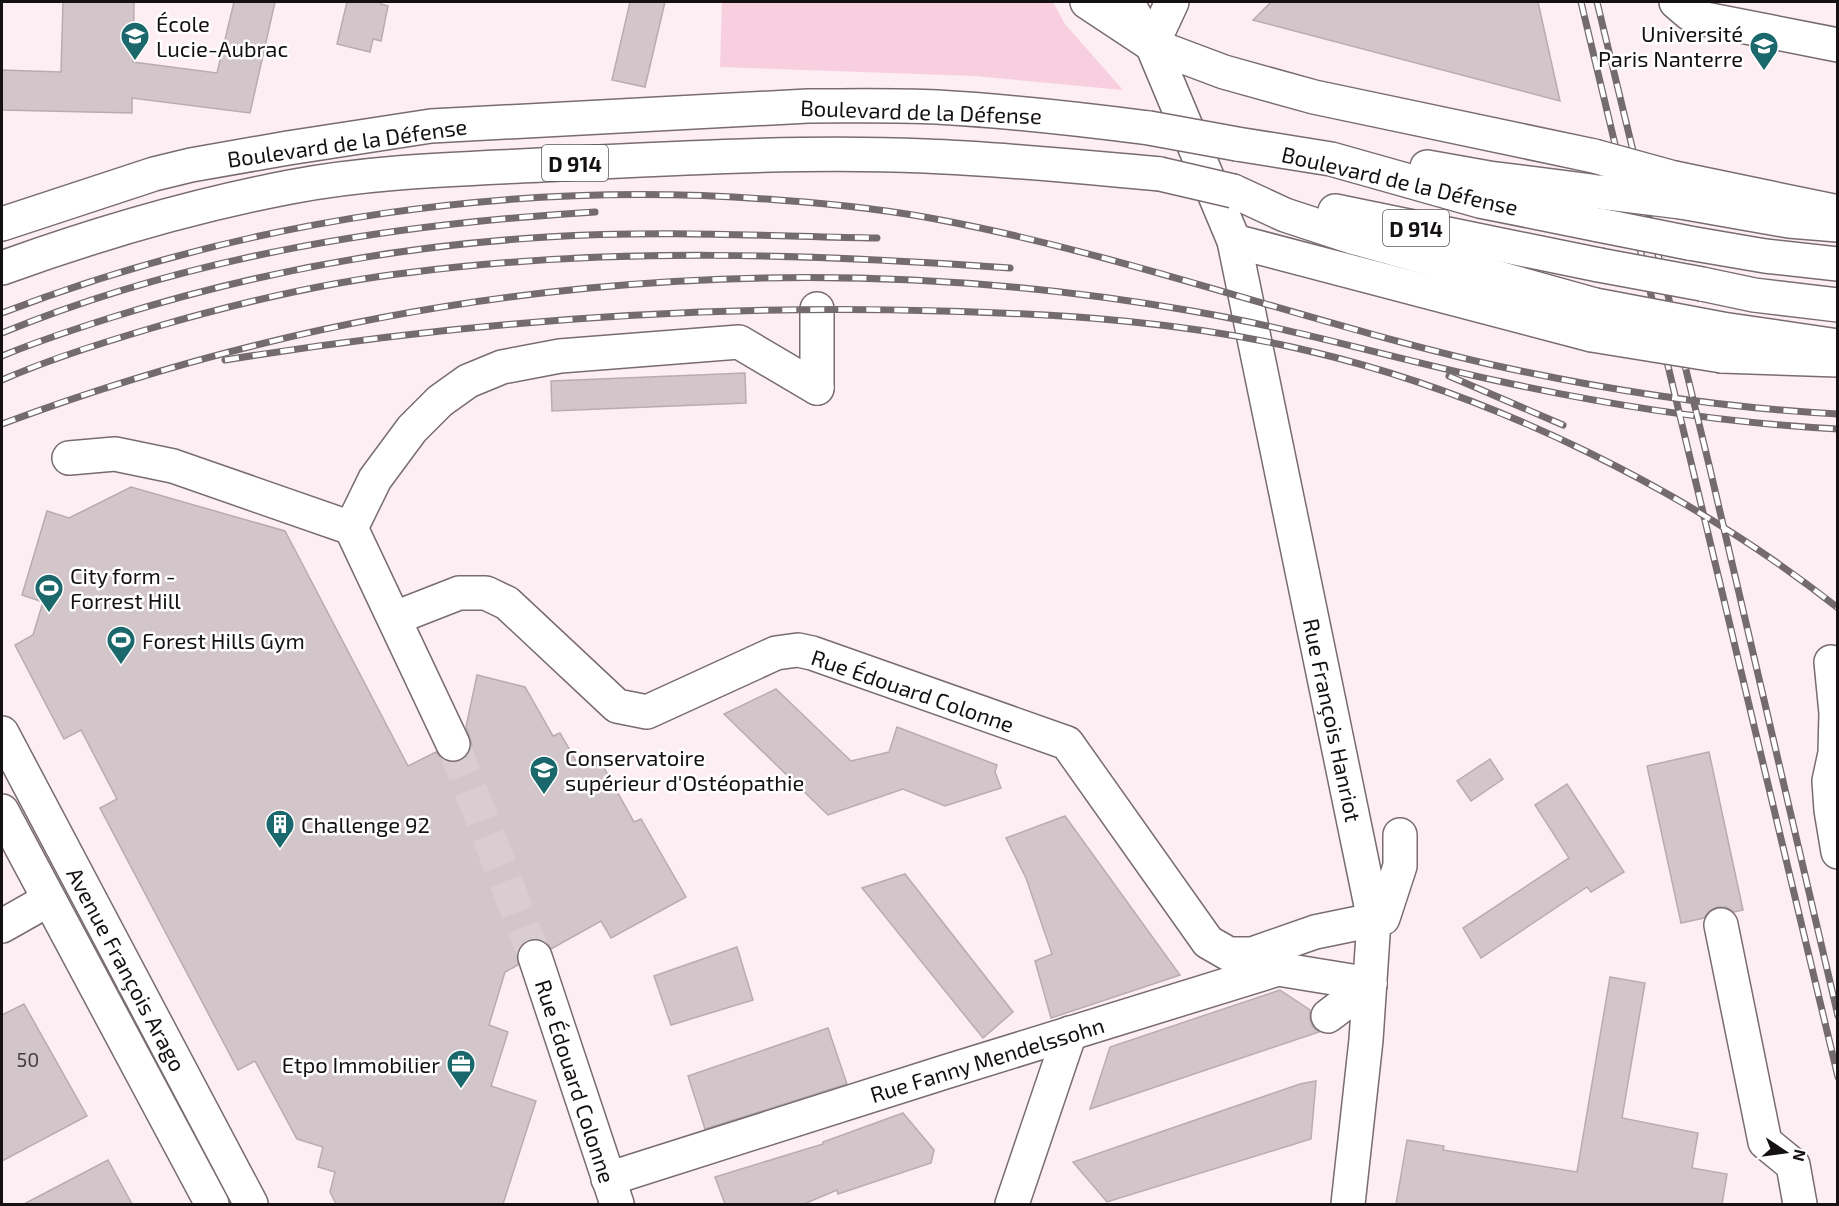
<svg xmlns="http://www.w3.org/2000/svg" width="1839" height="1206" viewBox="0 0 1839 1206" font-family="'Exo 2',sans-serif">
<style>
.green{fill:#f8cfdf}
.building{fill:#d3c6cb;stroke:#b9acb1;stroke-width:1.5}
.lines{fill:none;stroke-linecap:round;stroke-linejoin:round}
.minor-tunnel{stroke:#d9cdd1;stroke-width:33;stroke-dasharray:33 16;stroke-linecap:butt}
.minor-casing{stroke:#786c71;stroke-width:36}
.major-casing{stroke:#786c71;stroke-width:36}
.highway-casing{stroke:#786c71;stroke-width:36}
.minor{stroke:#fff;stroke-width:33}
.major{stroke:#fff;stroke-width:33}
.highway{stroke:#fff;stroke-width:33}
.rail-casing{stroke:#736b6e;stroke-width:7}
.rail{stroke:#fff;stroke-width:4.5;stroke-dasharray:14;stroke-linecap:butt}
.major-bridge-casing{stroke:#786c71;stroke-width:36;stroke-linecap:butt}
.highway-bridge-casing{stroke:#786c71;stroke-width:36;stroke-linecap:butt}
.major-bridge{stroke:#fff;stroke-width:33}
.highway-bridge{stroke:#fff;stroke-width:33}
.labels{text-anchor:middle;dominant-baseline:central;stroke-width:5;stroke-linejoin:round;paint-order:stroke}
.number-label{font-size:20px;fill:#443e40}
.shield{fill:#fff;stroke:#5b5859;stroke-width:1.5}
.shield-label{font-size:21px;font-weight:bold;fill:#151112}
.poi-label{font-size:22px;fill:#151112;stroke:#fff;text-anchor:start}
.street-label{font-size:22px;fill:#151112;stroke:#fff}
</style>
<rect width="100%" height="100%" fill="#fceef3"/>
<!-- green -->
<path class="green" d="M722 2H1053L1065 24 1123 90 975 76 720 67Z"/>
<!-- building -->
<g class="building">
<path d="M63 2H134L133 62 217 73 234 2H275L250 113 132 98V113L2 110V70L61 72Z"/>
<path d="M347 2H382L381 4 388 6 381 41 373 39 370 52 337 44Z"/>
<path d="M630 2H665L645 87 612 80Z"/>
<path d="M1271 2H1538L1560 101 1253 20Z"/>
<path d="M745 373 746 403 552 411 551 381Z"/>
<path d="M131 487 285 531 408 766 436 752 443 760 452 763 462 761 468 755 472 745 466 727 477 675 525 687 553 736 560 733 579 766 598 757 634 822 641 819 686 897 611 938 601 921 551 949 547 943 539 939H529L521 945 517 953 518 965 505 972 489 1025 508 1032 491 1086 536 1101 503 1204H336L330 1192 335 1172 318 1167 323 1147 297 1139 255 1061 238 1070 100 808 117 799 81 730 64 739 15 645 33 635 43 602 22 595 47 511 69 518Z"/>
<path d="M776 689 851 761 889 752 897 727 997 765 995 772 1001 788 945 806 903 789 828 815 724 714Z"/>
<path d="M1709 752 1743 910 1734 912 1726 907H1717L1709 911 1704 918 1681 923 1647 766Z"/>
<path d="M1490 759 1503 779 1471 801 1457 781Z"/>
<path d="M1567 784 1624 872 1591 892 1587 887 1481 958 1463 928 1569 858 1535 805Z"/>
<path d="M1065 816 1180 975 1051 1018 1035 961 1052 954 1026 878 1006 838Z"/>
<path d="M905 874 1013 1012 983 1038 862 888Z"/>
<path d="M737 947 753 1000 671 1025 654 976Z"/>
<path d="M1610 977 1645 983 1622 1118 1698 1133 1692 1168 1727 1174 1722 1204H1396L1407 1140 1444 1146 1443 1150 1577 1172Z"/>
<path d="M1280 990 1310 1010V1019L1313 1027 1319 1032 1090 1109 1110 1047Z"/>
<path d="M24 1004 87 1116 2 1161V1015Z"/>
<path d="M828 1028 847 1084 705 1129 688 1076Z"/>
<path d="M1316 1081 1311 1139 1107 1202 1073 1162 1300 1084Z"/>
<path d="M903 1113 934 1150 931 1163 838 1194 837 1190 804 1204H725L715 1177 823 1144V1142Z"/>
<path d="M108 1160 132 1204H24Z"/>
</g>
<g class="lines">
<!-- minor-tunnel -->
<path class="minor-tunnel" d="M453 744 535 957"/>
<!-- minor casing -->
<g class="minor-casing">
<g id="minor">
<path d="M1087 2 1152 45"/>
<path d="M1676 2 1690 14 1705 19 1838 45"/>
<path d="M1152 45 1172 2"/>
<path d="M1234 241 1374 920 1366 1040 1348 1204"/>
<path d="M817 388V309"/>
<path d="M69 458 115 454 173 466 351 528 453 744"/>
<path d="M351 528 375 479 412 429 440 401 468 381 502 367 560 356 739 342 817 388"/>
<path d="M395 618 459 593H486L507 603 617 706 647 712 776 653 798 650 812 653 1067 743 1208 942 1229 954H1252L1315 932 1383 918 1400 866V835"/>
<path d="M1831 662 1836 713 1835 753 1829 781 1831 810 1838 852"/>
<path d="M1721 925 1765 1142 1793 1165 1800 1204"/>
<path d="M2 926 48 900"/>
<path d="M535 957 617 1204"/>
<path d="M1328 1016 1370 984"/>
<path d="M608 1179 945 1072 1278 969 1370 984"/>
<path d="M1012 1204 1070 1033"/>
</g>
</g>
<!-- major casing -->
<g class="major-casing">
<g id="major">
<path d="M1127 2 1152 45 1234 241 1592 335"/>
<path d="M1152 45 1224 72 1314 97 1594 156"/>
<path d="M1674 178 1838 212"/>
<path d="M1722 356 1838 360"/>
<path d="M2 733 251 1204"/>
<path d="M2 811 212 1204"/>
</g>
</g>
<!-- highway casing -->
<g class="highway-casing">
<g id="highway">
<path d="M1237 144 1331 159 1480 201 1599 225"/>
<path d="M1427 167 1489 178 1600 192"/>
<path d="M1233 191 1285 215 1352 237 1595 305"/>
<path d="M1681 202 1789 221 1838 225"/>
<path d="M1335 211 1599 265"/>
<path d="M2 224 154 174 191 165 288 148 431 126 808 106C851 106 894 105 937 107 1008 111 1079 119 1149 128"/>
<path d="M1689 243 1765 256 1838 264"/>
<path d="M2 268C96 234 191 206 290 187 379 170 471 169 560 164 682 158 804 151 925 156 1004 159 1082 167 1160 174"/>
<path d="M1702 284 1754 295 1838 305"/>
<path d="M1722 329 1838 346"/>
</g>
</g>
<!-- minor -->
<use href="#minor" class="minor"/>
<!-- major -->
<use href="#major" class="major"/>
<!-- highway -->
<use href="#highway" class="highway"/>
<!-- rail casing -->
<g class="rail-casing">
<g id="rail">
<path d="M1581 2 1838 1077"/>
<path d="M1597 2 1710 469 1838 1016"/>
<path d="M2 313C247 219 516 179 778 200 835 204 891 210 946 221 1132 257 1309 323 1493 365 1606 390 1722 408 1838 414"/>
<path d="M2 333C190 256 393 224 595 212"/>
<path d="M2 356C38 341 75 329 113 317 253 273 400 246 547 237 657 230 767 236 877 238"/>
<path d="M225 360C461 322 702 304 941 311 1065 314 1188 322 1309 351 1493 394 1690 491 1838 608"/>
<path d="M1449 376 1563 425"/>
<path d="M2 380C50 359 101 343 152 328 238 303 325 282 414 272 611 247 812 254 1010 268"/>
<path d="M2 424C381 282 793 241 1192 311 1297 329 1399 360 1503 382 1613 406 1725 423 1838 429"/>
</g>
</g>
<!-- rail -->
<use href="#rail" class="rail"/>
<!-- major-bridge casing -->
<g class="major-bridge-casing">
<g id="major-bridge">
<path d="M1594 156 1674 178"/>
<path d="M1592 335 1722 356"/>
</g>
</g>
<!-- highway-bridge casing -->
<g class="highway-bridge-casing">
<g id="highway-bridge">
<path d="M1149 128 1237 144"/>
<path d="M1160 174 1233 191"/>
<path d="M1600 192 1681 202"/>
<path d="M1599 225 1689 243"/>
<path d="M1599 265 1702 284"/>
<path d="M1595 305 1722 329"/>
</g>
</g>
<!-- major-bridge -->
<use href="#major-bridge" class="major-bridge"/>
<!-- highway-bridge -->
<use href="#highway-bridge" class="highway-bridge"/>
</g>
<!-- icons -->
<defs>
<g id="school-pin" transform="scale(1.5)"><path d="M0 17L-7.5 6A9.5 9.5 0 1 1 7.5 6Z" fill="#1a676c" stroke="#fff"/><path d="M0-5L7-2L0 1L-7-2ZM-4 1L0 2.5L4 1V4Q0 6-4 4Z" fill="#fff"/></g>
<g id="university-pin" transform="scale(1.5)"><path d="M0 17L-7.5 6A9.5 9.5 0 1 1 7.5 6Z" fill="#1a676c" stroke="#fff"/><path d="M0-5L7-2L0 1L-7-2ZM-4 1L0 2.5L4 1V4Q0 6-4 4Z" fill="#fff"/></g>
<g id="stadium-pin" transform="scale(1.5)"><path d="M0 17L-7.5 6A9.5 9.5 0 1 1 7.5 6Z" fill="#1a676c" stroke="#fff"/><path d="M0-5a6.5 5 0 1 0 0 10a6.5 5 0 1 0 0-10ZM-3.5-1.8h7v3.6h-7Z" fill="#fff"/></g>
<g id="building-pin" transform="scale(1.5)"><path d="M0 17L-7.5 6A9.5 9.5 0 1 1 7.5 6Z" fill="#1a676c" stroke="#fff"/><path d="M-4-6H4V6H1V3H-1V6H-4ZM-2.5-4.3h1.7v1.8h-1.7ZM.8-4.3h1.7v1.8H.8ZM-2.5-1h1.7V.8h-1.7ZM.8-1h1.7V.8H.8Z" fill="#fff"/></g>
<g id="office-pin" transform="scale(1.5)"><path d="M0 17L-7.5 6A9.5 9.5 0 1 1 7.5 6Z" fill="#1a676c" stroke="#fff"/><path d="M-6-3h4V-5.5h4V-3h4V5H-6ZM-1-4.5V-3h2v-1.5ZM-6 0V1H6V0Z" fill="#fff"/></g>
</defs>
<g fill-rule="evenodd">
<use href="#school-pin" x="135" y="36"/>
<use href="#university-pin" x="1764" y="46"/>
<use href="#stadium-pin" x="49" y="588"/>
<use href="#stadium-pin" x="121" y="640"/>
<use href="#university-pin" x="544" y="770"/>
<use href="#building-pin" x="280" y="824"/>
<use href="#office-pin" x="461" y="1064"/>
</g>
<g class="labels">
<!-- number labels -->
<g class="number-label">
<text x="28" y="1059">50</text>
</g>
<!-- shield labels -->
<g class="shield">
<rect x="542" y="145" width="66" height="36" rx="4.5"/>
<rect x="1383" y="210" width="66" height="36" rx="4.5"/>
</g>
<g class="shield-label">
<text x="575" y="163">D 914</text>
<text x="1416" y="228">D 914</text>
</g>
<!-- poi labels -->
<g class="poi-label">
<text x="156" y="23">École<tspan x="156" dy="25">Lucie-Aubrac</tspan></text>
<text x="1743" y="33" text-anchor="end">Université<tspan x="1743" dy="25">Paris Nanterre</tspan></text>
<text x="70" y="575">City form -<tspan x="70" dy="25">Forrest Hill</tspan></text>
<text x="142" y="640">Forest Hills Gym</text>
<text x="565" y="757">Conservatoire<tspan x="565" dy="25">supérieur d'Ostéopathie</tspan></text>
<text x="301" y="824">Challenge 92</text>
<text x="440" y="1064" text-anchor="end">Etpo Immobilier</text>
</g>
<!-- street labels -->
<g class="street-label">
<text transform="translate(921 111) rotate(2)">Boulevard de la Défense</text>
<text transform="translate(347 142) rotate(-8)">Boulevard de la Défense</text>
<text transform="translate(1400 180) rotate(13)">Boulevard de la Défense</text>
<text transform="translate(913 690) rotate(19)">Rue Édouard Colonne</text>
<text transform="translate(1333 720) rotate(78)">Rue François Hanriot</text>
<text transform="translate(127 969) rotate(62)">Avenue François Arago</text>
<text transform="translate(987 1059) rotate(-17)">Rue Fanny Mendelssohn</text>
<text transform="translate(576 1081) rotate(72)">Rue Édouard Colonne</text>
</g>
</g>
<!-- border -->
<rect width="1839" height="1206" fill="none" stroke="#151112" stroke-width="6"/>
<!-- north arrow -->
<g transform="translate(1785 1152) rotate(103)" stroke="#ffffff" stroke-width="4.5" paint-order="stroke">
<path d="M0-4.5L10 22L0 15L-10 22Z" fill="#151112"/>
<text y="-9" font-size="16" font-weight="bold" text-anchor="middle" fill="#151112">N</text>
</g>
</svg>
